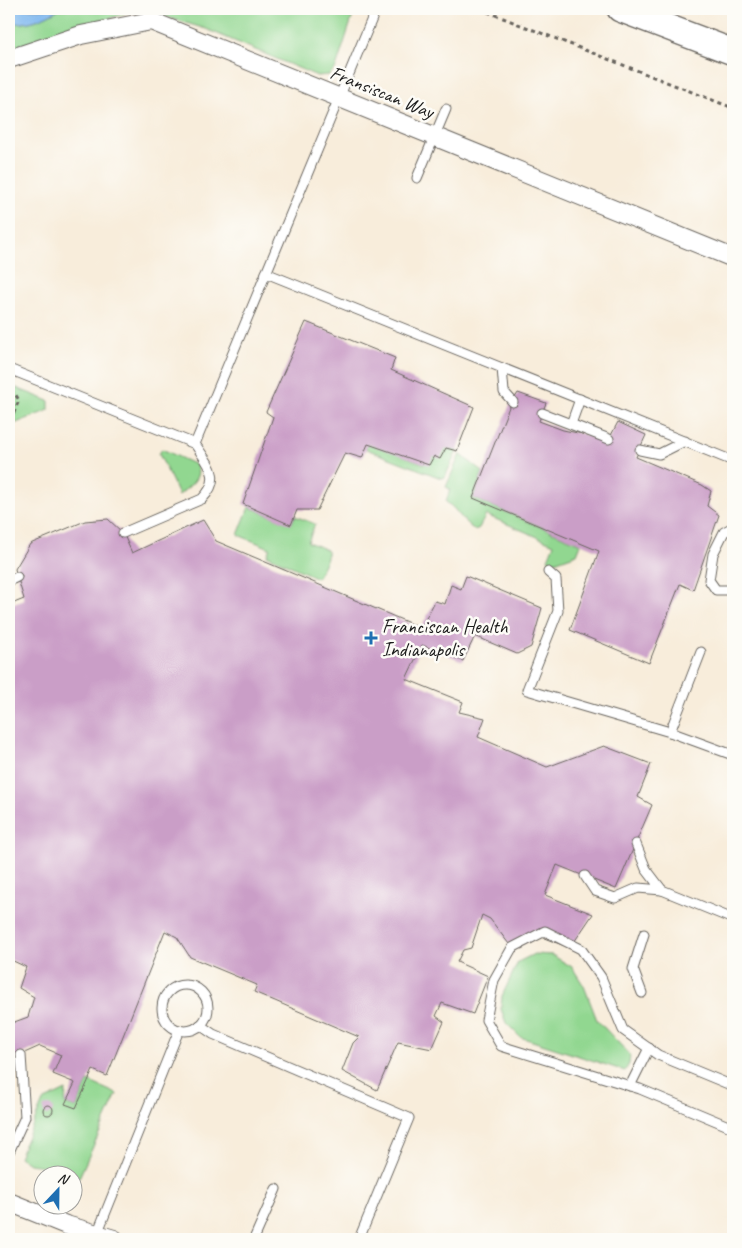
<svg xmlns="http://www.w3.org/2000/svg" width="742" height="1248" viewBox="0 0 742 1248" font-family="Caveat,sans-serif">
<style>
.green{fill:#91d790;stroke:#567a56}
.water{fill:#7eb7ef;stroke:#4d6a86}
.building{fill:#ca9ec7}
.lines{fill:none;stroke-linecap:round;stroke-linejoin:round}
.lane-casing{stroke:#69655f;stroke-width:11}
.street-casing{stroke:#69655f;stroke-width:20}
.secondary-casing{stroke:#69655f;stroke-width:28}
.path{stroke:#69655f;stroke-width:3;stroke-dasharray:4 4;stroke-linecap:butt}
.lane{stroke:#fff;stroke-width:9}
.street{stroke:#fff;stroke-width:18}
.secondary{stroke:#fff;stroke-width:25}
.poi-dot{fill:#1f6fb2;stroke:#fdfcf7;stroke-width:2}
.labels{text-anchor:middle;dominant-baseline:central;stroke-width:5;stroke-linejoin:round;paint-order:stroke}
.street-label{font-size:20px;fill:#1c1c1c;stroke:#fdfcf7}
.poi-label{font-size:20px;fill:#1c1c1c;stroke:#fdfcf7;text-anchor:start}
</style>
<rect width="100%" height="100%" fill="#fdfcf7"/>
<filter id="ink" filterUnits="userSpaceOnUse"><feTurbulence type="fractalNoise" baseFrequency=".02" numOctaves="2"/><feDisplacementMap in="SourceGraphic" scale="10" xChannelSelector="R" yChannelSelector="G"/><feConvolveMatrix kernelMatrix="1 2 1 2 8 2 1 2 1" color-interpolation-filters="sRGB"/></filter>
<filter id="wash" filterUnits="userSpaceOnUse"><feTurbulence type="fractalNoise" baseFrequency=".0096" numOctaves="4" result="noise"/><feDisplacementMap in="SourceGraphic" scale="20" xChannelSelector="R" yChannelSelector="G"/><feGaussianBlur stdDeviation="1.12" result="paint"/><feColorMatrix in="noise" values="0 0 0 0 0 0 0 0 0 0 0 0 0 0 0 0 0 1.4 0 .05"/><feComposite in="paint" operator="in"/></filter>
<g filter="url(#wash)">
<rect width="100%" height="100%" fill="#f8eddb"/>
<!-- green -->
<g class="green">
<path d="M59 9H128L124 14 9 50V23C28 25 43 19 59 9Z"/>
<path d="M355 9 336 68 329 75 317 76 206 29 143 10Z"/>
<path d="M9 385 49 401V410L9 426Z"/>
<path d="M368 442 425 464C432 450 442 446 457 451L445 477 441 478 366 449Z"/>
<path d="M162 449 196 465C203 478 188 487 179 495L159 454Z"/>
<path d="M460 454 483 472 473 498 581 544 577 554 552 563 548 559 554 544 486 515 479 528 475 530C463 523 458 510 446 502L450 489 446 487Z"/>
<path d="M249 507 291 524 295 516 315 524 308 542 327 550V558L317 578 267 555 270 548 238 535Z"/>
<path d="M534 954 552 955 572 967 584 986 597 1020 630 1055 629 1064 625 1071 520 1037 506 1023 501 1009 502 996 518 962Z"/>
<path d="M88 1081 117 1094 77 1182 73 1183 72 1176 57 1175 44 1166 29 1164 19 1157 43 1101 66 1090 65 1104 76 1108Z"/>
</g>
<!-- water -->
<path class="water" d="M9 9H59C43 19 28 25 9 23Z"/>
<g id="blocks">
<!-- building -->
<g class="building">
<path d="M306 322 395 358 391 370 474 407 457 451 446 448 440 459 434 456 429 465 368 444 362 458 345 453 317 510H297L291 525 243 504 273 417 266 412Z"/>
<path d="M518 393 546 403 539 421 563 430 583 434 607 443 618 422 646 435 636 457 702 485 711 491 707 506 719 515 693 590 680 584 649 663 570 630 599 551 473 498 509 407Z"/>
<path d="M108 519 123 533 132 553 203 520 216 541 421 628 435 601 445 604 451 585 461 589 466 576 542 608 531 647 517 654 475 636 463 661 422 645 406 679 463 702 459 712 485 718 478 737 547 767 604 746 651 764 638 797 652 805 616 889 557 865 545 895 593 914 570 948 539 936 512 948 490 919 482 915 471 948 463 950 457 962 488 976 473 1014 442 1003 436 1016 444 1022 432 1049 398 1042 377 1090 342 1071 353 1043 359 1037 254 992 257 985 190 957 177 937 165 931 107 1076 93 1070 76 1108 65 1104 75 1083 53 1074 61 1055 40 1046 9 1060V1024L28 1017 34 997 19 988 26 967 9 959V605L24 599 15 569 30 544 85 521Z"/>
<circle cx="48" cy="1110" r="5"/>
</g>
</g>
</g>
<g filter="url(#ink)">
<use href="#blocks" fill-opacity="0" stroke="#69655f" stroke-width="1"/>
<g class="lines">
<!-- lane casing -->
<g class="lane-casing">
<g id="lane">
<path d="M417 178 446 109"/>
<path d="M266 273 733 461"/>
<path d="M502 368 504 392 513 402"/>
<path d="M9 369 195 444C209 465 223 478 202 499L123 533"/>
<path d="M542 413 609 439"/>
<path d="M571 424 580 399"/>
<path d="M195 444 376 9"/>
<path d="M640 450 659 454 685 441"/>
<path d="M733 527 724 532 713 554 709 580 716 590H733"/>
<path d="M548 572 556 579 558 611 527 690 670 732 733 755"/>
<path d="M9 581 17 577"/>
<path d="M670 732 701 652"/>
<path d="M585 876 595 891 615 898 638 888 662 890 646 869 636 844"/>
<path d="M662 890 733 919"/>
<circle cx="185" cy="1008" r="23"/>
<path d="M642 993 633 969 644 934"/>
<path d="M200 1025 213 1034 409 1118 359 1239"/>
<path d="M630 1086 649 1048"/>
<path d="M733 1086 658 1055 623 1030 601 977 581 949 545 931 512 948 494 980 486 1020 501 1046 640 1089 733 1128"/>
<path d="M9 1152 25 1117 21 1055"/>
<path d="M97 1234 179 1030"/>
<path d="M254 1239 276 1189"/>
</g>
</g>
<!-- street casing -->
<g class="street-casing">
<g id="street">
<path d="M9 59 81 35 151 21 733 258"/>
<path d="M9 1202 66 1225 114 1239"/>
</g>
</g>
<!-- secondary casing -->
<g class="secondary-casing">
<path id="secondary" d="M620 9 733 52"/>
</g>
<!-- path -->
<g class="path">
<path d="M480 9 733 108"/>
<path d="M9 392 15 394 19 400 13 415H9"/>
</g>
<!-- lane -->
<use href="#lane" class="lane"/>
<!-- street -->
<use href="#street" class="street"/>
<!-- secondary -->
<use href="#secondary" class="secondary"/>
</g>
</g>
<!-- markers -->
<path class="poi-dot" d="M368.5 630.5h5v5h5v5h-5v5h-5v-5h-5v-5h5z"/>
<g class="labels">
<!-- street labels -->
<g class="street-label">
<text transform="translate(382 92) rotate(22)">Fransiscan Way</text>
</g>
<!-- poi labels -->
<g class="poi-label">
<text x="382" y="626">Franciscan Health<tspan x="382" dy="23">Indianapolis</tspan></text>
</g>
</g>
<!-- margin -->
<rect width="742" height="1248" fill="none" stroke="#fdfcf7" stroke-width="30"/>
<!-- north arrow -->
<g transform="translate(58 1190) rotate(22)"><circle r="24" fill="#fdfcf7" stroke="#a3a29f"/>
<path d="M0-4L9 19L0 12L-9 19Z" fill="#1f6fb2"/>
<text y="-8" font-size="14" font-weight="bold" text-anchor="middle" fill="#1c1c1c">N</text>
</g>
</svg>
